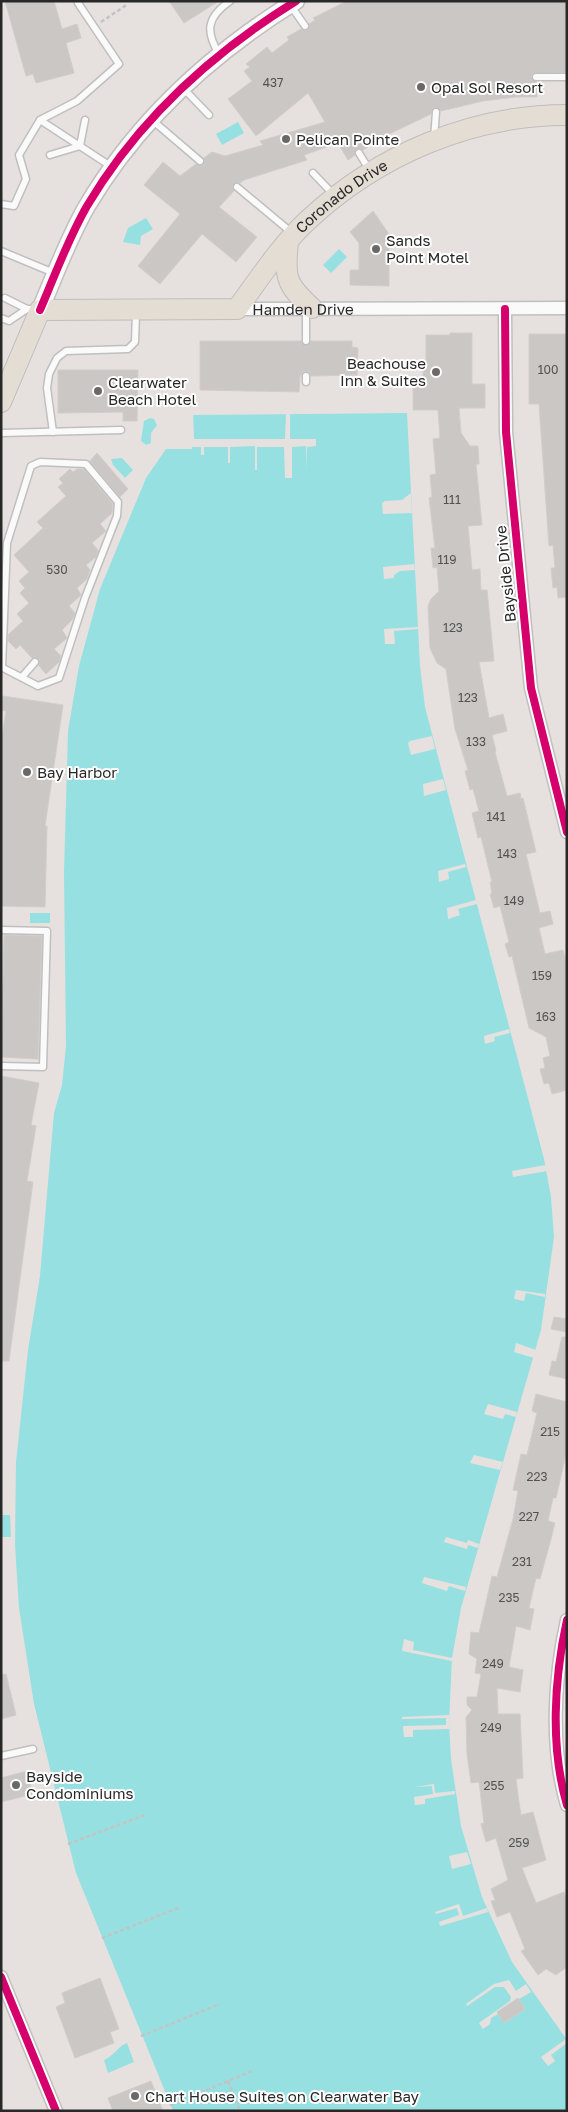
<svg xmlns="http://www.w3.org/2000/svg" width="568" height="2112" viewBox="0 0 568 2112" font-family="'Golos Text',sans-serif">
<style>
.water{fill:#97e0e2}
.pier{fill:#e6e1de}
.building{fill:#cbc7c5;stroke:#d1cdca}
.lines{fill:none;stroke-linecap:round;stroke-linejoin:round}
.service-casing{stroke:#c0bfbf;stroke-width:9}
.minor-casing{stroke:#c0bfbf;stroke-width:15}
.tertiary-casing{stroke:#c0bfbf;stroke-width:19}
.primary-casing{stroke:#bfbdbc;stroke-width:22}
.path{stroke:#c4c3c3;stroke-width:2.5;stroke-dasharray:4 2.5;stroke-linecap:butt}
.service{stroke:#fbfafa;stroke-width:6}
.minor{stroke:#fbfafa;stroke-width:12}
.tertiary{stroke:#fbfafa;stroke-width:16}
.primary{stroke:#e4ddd4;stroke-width:20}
.cycleway-casing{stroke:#fff;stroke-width:11}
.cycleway{stroke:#d6006c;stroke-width:8}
.poi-dot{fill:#6a6968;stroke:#fff;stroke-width:2}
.labels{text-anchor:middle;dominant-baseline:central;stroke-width:4;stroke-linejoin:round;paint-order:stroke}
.number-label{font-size:12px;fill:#525251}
.poi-label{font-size:15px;fill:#282828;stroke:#fff;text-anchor:start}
.street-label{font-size:15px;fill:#282828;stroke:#fff}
</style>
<rect width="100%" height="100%" fill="#e6e1de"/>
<!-- water -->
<g class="water">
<path d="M238 122 244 133 222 145 216 134Z"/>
<path d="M146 218 153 229 141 236 140 245 123 242 128 228Z"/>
<path d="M339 249 347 257 331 273 323 265Z"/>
<path d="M407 413 420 666 425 707 544 1159 551 1197 554 1237 541 1330 461 1608 452 1658 449 1723 451 1759 461 1826 482 1897 512 1962 567 2040V2111H173L76 1873 34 1704 19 1608 15 1545 16 1462 28 1350 40 1276 54 1113 62 1085 66 1046 64 872 68 731 79 666 100 589 146 478 166 449H192L191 415Z"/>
<path d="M150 418 154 419 157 425 151 433V443L146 445 141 441 144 421Z"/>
<path d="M122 458 133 470 125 478 113 465 111 459Z"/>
<rect x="30" y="913" width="20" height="10"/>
<path d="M1 1515H10L11 1537H1Z"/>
<path d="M127 2043 134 2062 108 2073 104 2060C114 2056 118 2046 127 2043Z"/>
</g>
<!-- pier -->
<g class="pier">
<path d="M290 411V439H316V446L307 447V470L306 446 292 447V478H285L284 447H257V470H255V446L230 447V463H228V447H204V455H201V447H173L189 446 190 412H193L194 439H285L286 412Z"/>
<path d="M411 493 412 513 383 514 382 503 385 501 402 500Z"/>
<path d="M414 564 415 570 400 571 394 575V578L384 579 383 567Z"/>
<path d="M418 627V629L394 631 395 644H385L384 629Z"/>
<path d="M432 736 435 749 411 755 408 743 410 741Z"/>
<path d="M443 779 446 790 424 796 423 784Z"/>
<path d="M465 864 466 867 448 872 449 879 439 882 438 871Z"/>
<path d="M476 900 477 904 458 909 460 915 448 919 447 908Z"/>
<path d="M509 1029 510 1033 494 1037 495 1041 485 1044 484 1036Z"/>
<path d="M546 1165 547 1171 513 1177 512 1171Z"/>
<path d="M516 1290 545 1294V1297L526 1293 524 1301 514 1299Z"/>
<path d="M516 1343 536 1350 534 1358 514 1352Z"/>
<path d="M488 1404 517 1412 516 1417 505 1414 503 1419 484 1414Z"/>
<path d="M474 1455 503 1462 500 1470 470 1463Z"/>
<path d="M446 1537 467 1543 468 1540 479 1544 478 1548 468 1545 467 1549 444 1542Z"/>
<path d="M424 1577 466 1587 465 1591 449 1586 447 1591 422 1583Z"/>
<path d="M404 1639 414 1642 413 1650 452 1658V1661L402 1651Z"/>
<path d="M449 1715V1729L413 1730V1737H404L403 1726 446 1725V1718L402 1719V1717Z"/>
<path d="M434 1784 435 1793 455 1791V1794L425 1799V1804L415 1805 414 1797 433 1794 432 1786 414 1787Z"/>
<path d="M467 1852 471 1864 452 1869 449 1856Z"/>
<path d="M459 1904 463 1916 487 1908 488 1912 440 1926 439 1922 459 1915 457 1908 436 1914 435 1912Z"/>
<path d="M509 1980 516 1991 526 1984 531 1992 497 2012 498 2014 491 2018 490 2024 483 2029 479 2023 510 2001 511 1997 504 1987H495L467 2006 466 2004 494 1984Z"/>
<path d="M566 2039 567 2043 551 2055 555 2061 548 2066 541 2057Z"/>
</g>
<!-- building -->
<g class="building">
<path d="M5 1H54L62 29 77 24 81 38 66 43 74 73 36 83 33 74 26 76Z"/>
<path d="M169 1H219L184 23Z"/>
<path d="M347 1H567V72L533 73 531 77 536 82 537 97H516L483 101 441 111 434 107 431 114 385 136 363 150 357 149 355 155 348 160 338 143 304 155 307 160 244 180 240 183H235L232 187 234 191 219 207 257 237 236 262 202 234 160 284 138 266 180 214 144 185 163 162 180 176 196 164 203 165 204 158 212 152 225 156 263 145 260 141 325 122 308 93 256 136 228 99 252 81 244 71 250 67 246 64 267 47 272 53 289 40 287 37 301 29 308 30 309 24 315 20 313 18Z"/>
<path d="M373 211 389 234V286L350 285V270H359V243L350 232Z"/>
<path d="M450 333H472V384H485V408H459L461 433 470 446H478L479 464H476L482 525 468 526 472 570 480 569 481 590H487L494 661 479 662 489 718 503 714 507 731 492 735 496 751 495 752 507 796 520 793 521 799 523 798 536 852 526 854 532 880 540 913 550 911 553 924 539 928 545 954 563 950 567 964V1090L552 1094 549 1083 544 1084 540 1069 545 1068 543 1058 550 1056 546 1037 529 1028 512 956 509 957 505 944 509 942 500 906 494 908 490 894H492L490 882H492L481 837 478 838 472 813 479 811 473 789 470 790 465 771 468 770 455 729 446 669 437 663 430 648 428 606 431 599 439 591 437 567 433 568 431 548H435L429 498 432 497 430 475 436 474 433 439 440 438 438 410H413V378H423V367H426V335H450Z"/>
<path d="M529 334H567V597L558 598 557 587 553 588 551 568H555L553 545 549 546 539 404H529Z"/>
<path d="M200 341H301L306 346 311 341H352V347L358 348 357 375 311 376 309 372 304 371 300 376 299 392 200 390Z"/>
<path d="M58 370H138L137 421H123V412L58 413Z"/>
<path d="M97 453 128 489 120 497 90 461Z"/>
<path d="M70 469 73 472 77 469H84L113 504 112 513 100 524 106 531 92 543 98 550 96 557 86 565 90 570 87 579 77 588 81 595 69 606 75 613 72 620 62 630 67 638 54 649 61 656 59 662 46 674 39 666V659L32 658 20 645 16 649 8 641V635L23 621 17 614 29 603 20 593 25 588 19 581 29 572 14 555 43 528 37 522 66 496 58 487 63 483 59 479Z"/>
<path d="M3 696 63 705 45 826H47L45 907 1 906V743L6 711 1 710Z"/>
<path d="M4 935 42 936 38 1059 1 1057Z"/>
<path d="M1 1076 39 1083 31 1125 36 1126 27 1181 33 1182 9 1361H1Z"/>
<path d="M554 1317 567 1319V1332L551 1329Z"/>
<path d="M562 1337H567V1379L549 1375 552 1361 556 1362Z"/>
<path d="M536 1394 567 1402V1450L556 1498H553L548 1521 555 1523 551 1539 540 1579 536 1578 529 1608 534 1609 530 1630 516 1626 509 1667 523 1670 520 1692 497 1688 498 1714H520L523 1778 516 1779 519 1802 521 1815 533 1812 546 1860 522 1868 536 1903 564 1892 567 1899V1967L556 1975 546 1969 538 1975 521 1951 525 1949 510 1912 497 1917 491 1901 495 1900 491 1889 508 1880 496 1838 486 1842 481 1824 484 1823 479 1782 471 1783 467 1754 466 1717 472 1710 467 1705V1697H477L481 1674 475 1673 477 1659 469 1654 471 1632 479 1633 492 1576 497 1577 513 1519 518 1491 513 1490 521 1454 527 1455 537 1413 532 1411Z"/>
<path d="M6 1674 16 1715 1 1719V1675Z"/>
<path d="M27 1771 33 1794 1 1802V1778Z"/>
<path d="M100 1978 119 2029 110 2032 114 2043 75 2058 56 2007 65 2003 62 1993Z"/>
<path d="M518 1998 525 2009 504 2023 497 2012Z"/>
<path d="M151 2081 163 2111H113L108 2098Z"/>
</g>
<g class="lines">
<!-- service casing -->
<g class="service-casing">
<g id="service">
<path d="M291 6 305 26"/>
<path d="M219 54C205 31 207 17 230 1"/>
<path d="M536 77H567"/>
<path d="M183 88 209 115"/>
<path d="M40 120 77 101 119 64 78 3"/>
<path d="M152 120 200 161"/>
<path d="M434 139 436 112"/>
<path d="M359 153 370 171"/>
<path d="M50 155 80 146 85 120"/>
<path d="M313 173 334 195"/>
<path d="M237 187 291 232"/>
<path d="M1 204 14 206 26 179 19 155 40 120 112 167"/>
<path d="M1 251 54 273"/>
<path d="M5 298 27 309H37"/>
<path d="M306 309V341"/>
<path d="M1 318 9 321 27 309"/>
<path d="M306 376V382"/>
<path d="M53 432 47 388 49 374 57 358 66 351 128 349 135 342 136 313"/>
<path d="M1 433 121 430"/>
<path d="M1 667 38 686 59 678 85 598 117 516 118 502 86 464 40 462 31 466 7 543 2 667"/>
<path d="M22 677 35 662"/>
<path d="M1 930 47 931 43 1067 1 1066"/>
<path d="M1 1756 33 1749"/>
</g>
</g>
<!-- minor casing -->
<g class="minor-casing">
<g id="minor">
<path id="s1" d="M237 309 567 308"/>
<path d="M505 309 506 432 531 688 567 832"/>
<path d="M567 1620C554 1679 550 1747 567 1805"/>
<path d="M1 1977 56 2111"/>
</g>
</g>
<!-- tertiary casing -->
<g class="tertiary-casing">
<path id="tertiary" d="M40 310C55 275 68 239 87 206 138 120 212 53 296 1"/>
</g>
<!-- primary casing -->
<g class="primary-casing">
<g id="primary">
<path d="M288 242C284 277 286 285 312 308"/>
<path id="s2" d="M1 402 40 310 237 309C259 279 281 245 308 220 378 155 471 115 567 115"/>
</g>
</g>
<!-- path -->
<g class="path">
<path d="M101 22 128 4"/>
<path d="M68 1844 145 1815"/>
<path d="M102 1938 181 1907"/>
<path d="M141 2036 220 2004"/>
<path d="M228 2081 240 2111"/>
<path d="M170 2105 252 2071"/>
</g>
<!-- service -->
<use href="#service" class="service"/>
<!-- minor -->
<use href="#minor" class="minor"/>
<!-- tertiary -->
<use href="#tertiary" class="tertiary"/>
<!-- primary -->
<use href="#primary" class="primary"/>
<!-- cycleway casing -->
<g class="cycleway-casing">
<g id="cycleway">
<path d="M505 309 506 432 531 688 567 832"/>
<path d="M40 310C55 275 68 239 87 206 138 120 212 53 296 1"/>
<path d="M567 1620C554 1679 550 1747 567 1805"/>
<path d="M1 1977 56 2111"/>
</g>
</g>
<!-- cycleway -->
<use href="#cycleway" class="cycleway"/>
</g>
<!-- markers -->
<g class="poi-dot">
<circle cx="421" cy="87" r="5"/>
<circle cx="286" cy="139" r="5"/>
<circle cx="376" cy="249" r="5"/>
<circle cx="436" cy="372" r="5"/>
<circle cx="98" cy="391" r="5"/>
<circle cx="27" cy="772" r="5"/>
<circle cx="16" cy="1785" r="5"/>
<circle cx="135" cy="2096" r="5"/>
</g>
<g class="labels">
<!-- number labels -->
<g class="number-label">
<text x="273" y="82">437</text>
<text x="548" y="369">100</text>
<text x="452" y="499">111</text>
<text x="447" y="559">119</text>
<text x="57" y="569">530</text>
<text x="453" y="627">123</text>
<text x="468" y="697">123</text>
<text x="476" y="741">133</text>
<text x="496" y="816">141</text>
<text x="507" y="853">143</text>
<text x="514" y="900">149</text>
<text x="542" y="975">159</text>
<text x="546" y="1016">163</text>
<text x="550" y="1431">215</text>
<text x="537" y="1476">223</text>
<text x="529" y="1516">227</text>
<text x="522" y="1561">231</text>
<text x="509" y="1597">235</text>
<text x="493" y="1663">249</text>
<text x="491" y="1727">249</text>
<text x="494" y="1785">255</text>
<text x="519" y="1842">259</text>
</g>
<!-- poi labels -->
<g class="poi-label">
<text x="431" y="87">Opal Sol Resort</text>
<text x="296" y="139">Pelican Pointe</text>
<text x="386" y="240">Sands<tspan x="386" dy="17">Point Motel</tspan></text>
<text x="426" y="363" text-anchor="end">Beachouse<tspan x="426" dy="17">Inn &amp; Suites</tspan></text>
<text x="108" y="382">Clearwater<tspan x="108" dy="17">Beach Hotel</tspan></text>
<text x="37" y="772">Bay Harbor</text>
<text x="26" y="1776">Bayside<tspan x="26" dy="17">Condominiums</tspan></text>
<text x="145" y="2096">Chart House Suites on Clearwater Bay</text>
</g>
<!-- street labels -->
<g class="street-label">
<text stroke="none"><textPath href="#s2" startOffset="452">Coronado Drive</textPath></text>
<text stroke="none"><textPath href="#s1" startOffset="66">Hamden Drive</textPath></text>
<text transform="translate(505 574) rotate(-96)">Bayside Drive</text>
</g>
</g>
<!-- border -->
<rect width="568" height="2112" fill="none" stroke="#282828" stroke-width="5"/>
</svg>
